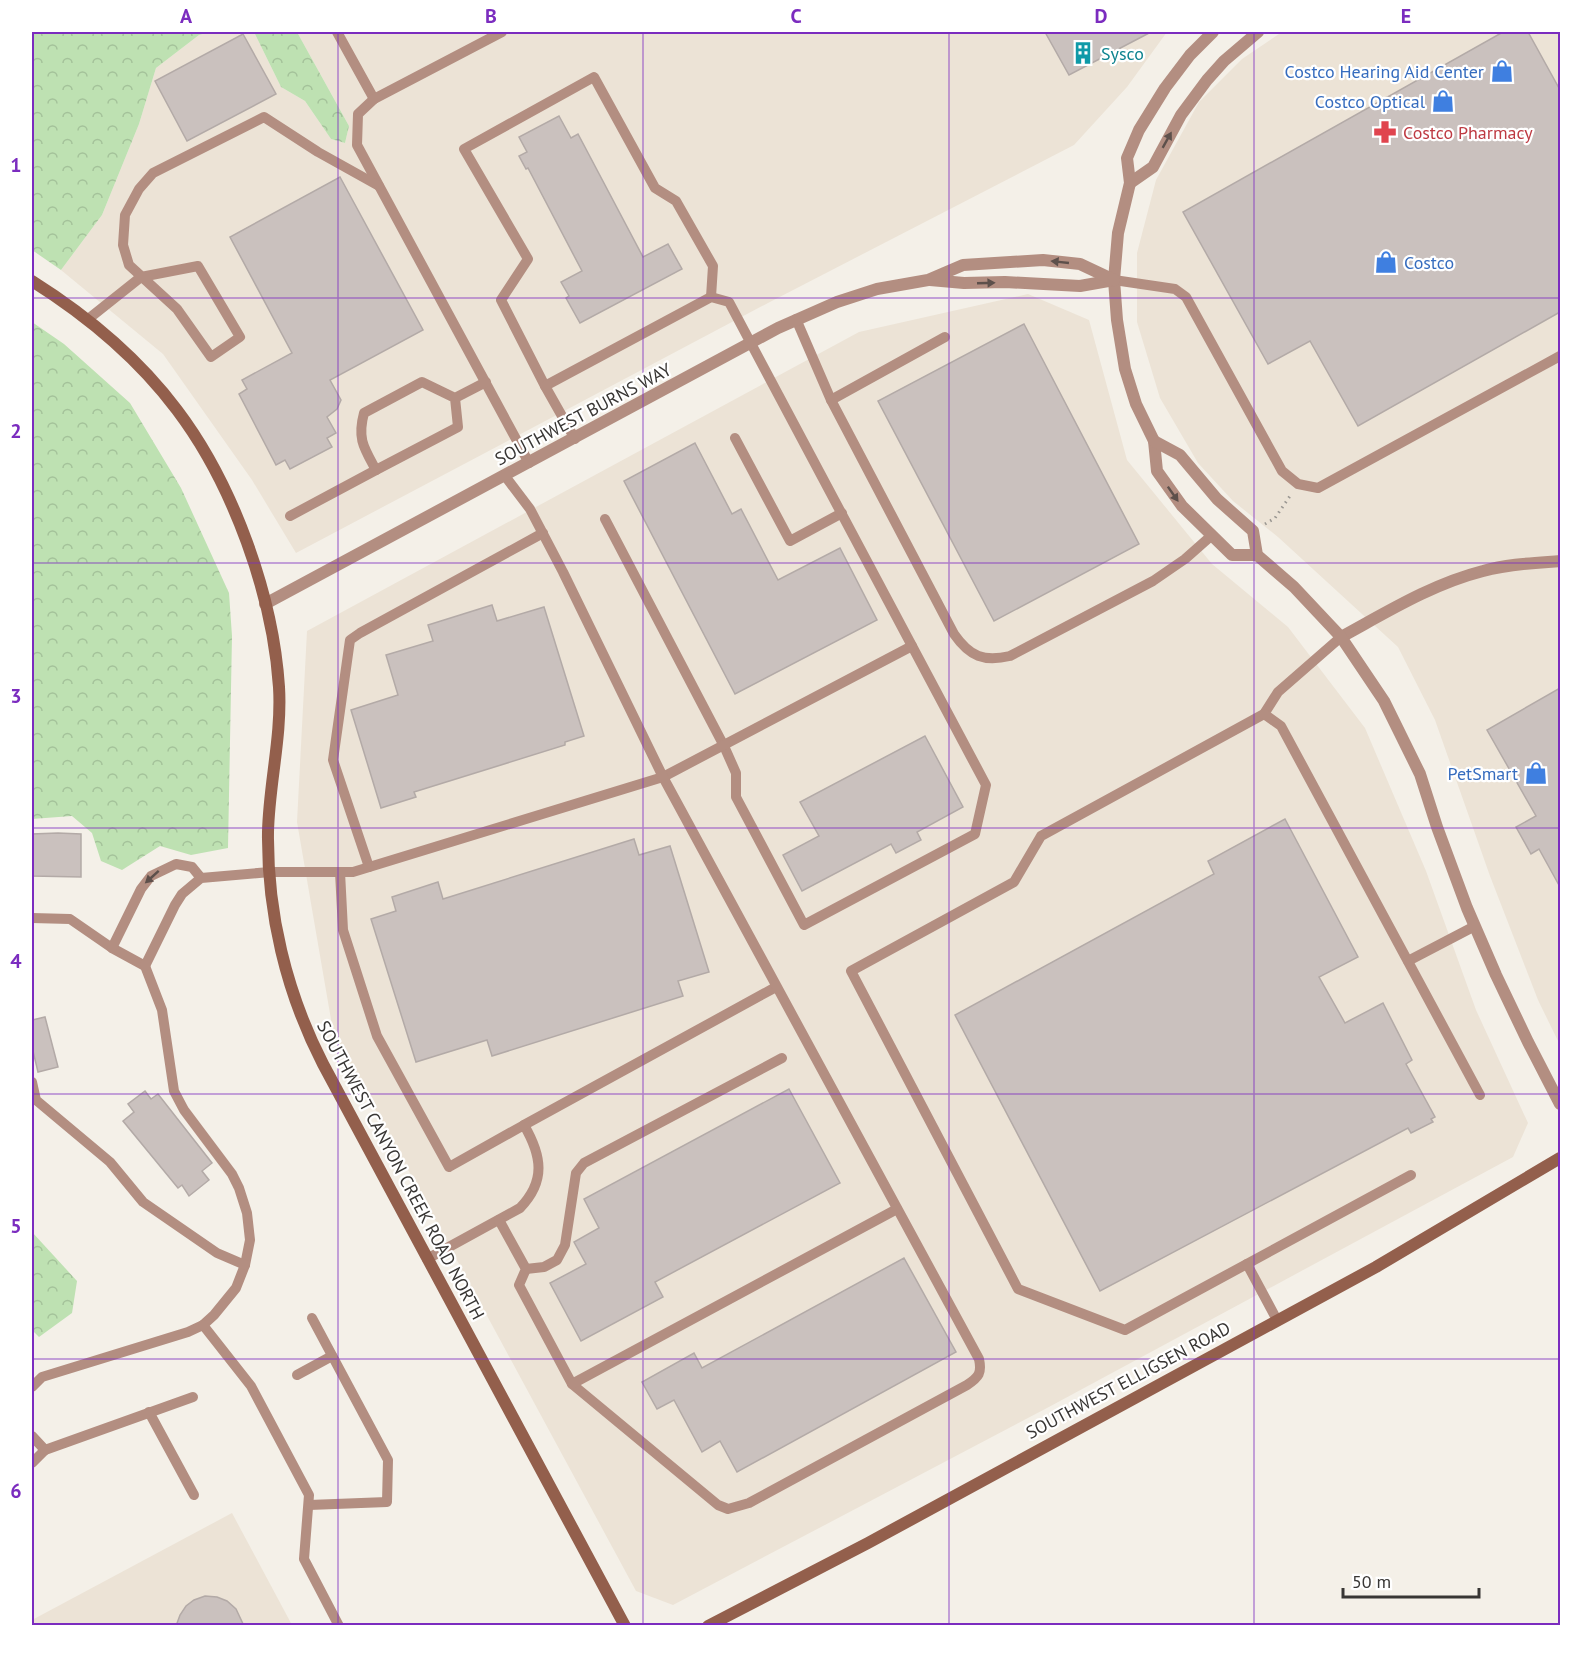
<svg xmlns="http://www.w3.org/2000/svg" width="1592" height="1657" viewBox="0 0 1592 1657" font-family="'PT Sans',sans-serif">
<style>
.built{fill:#ece3d6}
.forest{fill:url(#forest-crowns)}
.building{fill:#cac1be;stroke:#b3aaa7;stroke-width:1.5}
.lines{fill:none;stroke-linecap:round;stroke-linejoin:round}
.path{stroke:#999691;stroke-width:3;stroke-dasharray:1.5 4.5;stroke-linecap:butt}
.service{stroke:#b38e81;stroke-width:10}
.minor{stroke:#b38e81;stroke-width:12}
.tertiary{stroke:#b38e81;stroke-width:12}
.secondary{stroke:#935f4c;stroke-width:12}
.oneway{fill:#5d504b}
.grid{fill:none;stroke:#7b2cbf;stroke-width:1.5;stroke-opacity:0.55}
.labels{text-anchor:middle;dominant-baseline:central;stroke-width:4.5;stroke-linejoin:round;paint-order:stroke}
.culture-label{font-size:18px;fill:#0d838f;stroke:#fff;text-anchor:start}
.shop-label{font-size:18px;fill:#366cbe;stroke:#fff;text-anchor:end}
.health-label{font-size:18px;fill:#be3a42;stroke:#fff;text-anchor:start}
.street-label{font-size:18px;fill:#383634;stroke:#fff}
.neatline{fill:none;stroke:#7b2cbf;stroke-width:2}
.grid-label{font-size:20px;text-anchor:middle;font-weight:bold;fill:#7b2cbf}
</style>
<defs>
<pattern id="forest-crowns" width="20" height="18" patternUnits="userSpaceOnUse" patternTransform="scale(1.5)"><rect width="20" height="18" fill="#bee1b2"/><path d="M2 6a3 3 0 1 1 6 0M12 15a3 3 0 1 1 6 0" fill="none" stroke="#a4c29a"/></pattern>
</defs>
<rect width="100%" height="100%" fill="#f4f0e8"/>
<!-- built -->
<g class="built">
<path d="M210 32H254L281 87 305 101 331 139 345 143 349 126 297 32H1167L1127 87 1074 145 768 303 296 553 252 480 163 354 61 270 102 215 139 124 156 68 199 35Z"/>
<path d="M1282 32H1560V1045L1538 1000 1490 876 1435 720 1398 647 1278 537 1233 501 1198 463 1160 398 1137 322V253L1156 180 1199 102 1242 59Z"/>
<path d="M1028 294 1089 320 1127 460 1212 564 1288 627 1365 728 1426 871 1476 1010 1528 1123 1513 1157 1047 1408 673 1605 636 1591 333 1031 297 822 307 631 859 332Z"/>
<path d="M232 1513 292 1625 32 1626V1620Z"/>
</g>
<!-- forest -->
<g class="forest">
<path d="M32 32H210L199 35 156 68 139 124 102 215 61 270 32 250Z"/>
<path d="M254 32H297L349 126 345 143 331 139 305 101 281 87Z"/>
<path d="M32 322 64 344 130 403 181 488 229 593 232 636 228 848 191 855 160 846 122 870 101 861 92 833 72 816 32 819Z"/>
<path d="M32 1232 77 1281 72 1313 39 1337 32 1330Z"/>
</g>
<!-- building -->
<g class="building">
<path d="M1045 32H1151L1069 75Z"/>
<path d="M1503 32H1528L1560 90V312L1358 426 1310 341 1268 364 1183 212Z"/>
<path d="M243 34 276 94 187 141 155 81Z"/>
<path d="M559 116 571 138 578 134 643 257 668 244 682 269 580 323 566 298 569 296 561 282 582 271 528 168 526 169 519 156 527 152 519 137Z"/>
<path d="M340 177 423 330 330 380 341 400 337 409 327 417 336 433 327 438 332 447 290 469 285 460 276 465 239 394 247 389 242 380 292 353 230 237Z"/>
<path d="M1024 324 1139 544 994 621 878 401Z"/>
<path d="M695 443 732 514 741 509 778 580 840 548 877 620 735 694 624 481Z"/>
<path d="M492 605 497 621 544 607 584 736 565 742V745L414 792 416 797 381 808 351 710 398 695 386 655 433 641 428 625Z"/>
<path d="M1560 688V887L1539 849 1531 854 1516 827 1536 816 1487 730Z"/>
<path d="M925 736 963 807 917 832 921 840 896 853 891 844 802 891 783 855 819 836 800 802Z"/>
<path d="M1285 819 1358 957 1319 977 1345 1023 1383 1003 1412 1060 1406 1064 1435 1117 1431 1119 1433 1122 1411 1133 1408 1128 1100 1291 955 1015 1214 874 1208 861Z"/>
<path d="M58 833 81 834V877L32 876V834Z"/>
<path d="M634 839 639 855 670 846 709 972 678 981 683 996 492 1056 487 1040 416 1062 371 919 396 911 392 897 438 882 443 899Z"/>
<path d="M45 1017 58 1067 38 1072 32 1047V1020Z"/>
<path d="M789 1089 840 1183 655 1282 663 1297 581 1341 550 1283 586 1264 574 1242 599 1228 584 1199Z"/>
<path d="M145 1091 151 1099 158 1094 212 1163 202 1171 209 1180 189 1196 182 1185 178 1188 123 1121 134 1112 128 1104Z"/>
<path d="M904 1258 956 1352 737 1472 720 1441 702 1452 674 1400 657 1409 642 1382 694 1353 702 1368Z"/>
<path d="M205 1596 217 1597 227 1601 236 1609 244 1626H176L180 1615 186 1606 194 1600Z"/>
</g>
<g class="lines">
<!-- path -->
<path class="path" d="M1265 524 1275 518 1290 496"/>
<!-- service -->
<g class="service">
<path d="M337 32 374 99"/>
<path d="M502 32 374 99 358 114 357 145 529 463"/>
<path d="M1114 280 1175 289 1186 297 1282 471 1298 484 1318 488 1560 356"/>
<path d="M796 319 831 400 954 634C970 657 984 662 1010 656L1153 581 1185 559 1211 536"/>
<path d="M87 320 141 277 198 266 240 337 211 357 177 309 129 265 123 245 125 215 139 189 153 173 264 117 318 152 379 186"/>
<path d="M545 386 501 300 528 259 464 149 594 77 655 188 676 201 713 266 711 297"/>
<path d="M455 398 458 427 376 470C364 448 357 439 364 413L422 382 455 398 486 382"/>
<path d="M831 400 945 337"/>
<path d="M735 438 790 541 842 513"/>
<path d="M575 439 545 386 711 297 729 302 986 785 975 834 804 925 736 797V773L724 746 605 519"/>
<path d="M290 516 376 470"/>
<path d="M1341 637 1278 692 1264 714 1041 836 1014 882 851 971 1018 1289 1125 1330 1411 1175"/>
<path d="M1264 714 1281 726 1480 1095"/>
<path d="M369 867 333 760 350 640 360 633 543 533"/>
<path d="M340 872 343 930 377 1036 449 1167 524 1125C542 1156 546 1181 520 1208L427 1259"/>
<path d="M32 918 70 919 112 948 145 966 162 1010 174 1091 184 1110 232 1174 239 1188 247 1213 250 1240 245 1265 236 1288 214 1315 203 1325 188 1332 42 1377 32 1387"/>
<path d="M112 948 141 889 151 876 176 864 192 867 201 878"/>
<path d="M1408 961 1475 926"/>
<path d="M145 966 175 905 182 894 201 878 270 872H353L663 777 912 646"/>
<path d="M32 1082 36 1100 110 1162 143 1202 217 1253 245 1265"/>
<path d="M524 1125 776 987"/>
<path d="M499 1220 526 1269 519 1285 572 1384 718 1505 728 1509 749 1503 967 1385C979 1377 982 1373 979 1359L663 777 563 572 530 509 505 476"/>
<path d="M1247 1264 1277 1320"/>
<path d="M526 1269 544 1267 557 1260 565 1245 576 1173 584 1163 782 1058"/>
<path d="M203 1325 251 1386 309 1495 304 1559 339 1626"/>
<path d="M297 1375 332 1356"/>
<path d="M572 1384 897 1209"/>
<path d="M149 1412 194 1495"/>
<path d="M32 1436 45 1450 32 1463"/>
<path d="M45 1450 193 1397"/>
<path d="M309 1505 387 1502 388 1460 312 1318"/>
</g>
<!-- minor -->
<path class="minor" d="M1341 637C1387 612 1432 584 1483 571 1508 564 1535 563 1560 561"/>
<!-- tertiary -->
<g class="tertiary">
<path d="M1213 32 1190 55 1165 88 1139 130 1127 158 1130 183 1118 233 1114 280 1117 320 1125 369 1136 404 1154 441 1157 471 1182 506 1232 555H1257"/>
<path d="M1130 183 1153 167 1181 115 1207 80 1224 61 1258 32"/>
<path d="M930 280 964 283 1005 282 1080 286 1114 280"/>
<path d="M1154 441 1180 455 1217 499 1253 531 1257 555 1294 587 1341 637 1384 701 1420 774 1437 827 1467 908 1496 975 1528 1042 1560 1104"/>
<path d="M265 604 778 328 837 302 877 289 928 280 963 265 1043 260 1080 264 1114 280"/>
</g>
<!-- secondary -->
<g class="secondary">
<path d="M32 281C86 315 138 358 177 410 233 484 273 595 279 687 282 736 269 784 268 832 267 912 286 992 323 1064L625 1626"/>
<path d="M708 1626 868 1543 1376 1267 1560 1158"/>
</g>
</g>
<!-- one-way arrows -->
<defs><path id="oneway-solid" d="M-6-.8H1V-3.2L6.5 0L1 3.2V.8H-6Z" transform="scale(1.5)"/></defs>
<g class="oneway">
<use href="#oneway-solid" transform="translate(1167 140) rotate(-61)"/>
<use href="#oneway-solid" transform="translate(1060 262) rotate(-174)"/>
<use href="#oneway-solid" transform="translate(986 283) rotate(-2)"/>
<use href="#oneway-solid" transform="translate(1173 494) rotate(55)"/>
<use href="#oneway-solid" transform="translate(152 877) rotate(138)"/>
</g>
<!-- grid -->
<path class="grid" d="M338 32V1626M643 32V1626M949 32V1626M1254 32V1626M32 298H1560M32 563H1560M32 828H1560M32 1094H1560M32 1359H1560"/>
<!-- icons -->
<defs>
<g id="building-bare" transform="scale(1.8)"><path d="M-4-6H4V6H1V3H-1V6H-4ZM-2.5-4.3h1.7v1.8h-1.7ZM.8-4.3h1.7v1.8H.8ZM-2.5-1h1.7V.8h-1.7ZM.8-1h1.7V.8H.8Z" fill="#0f9aa8" stroke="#fff" stroke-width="2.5" paint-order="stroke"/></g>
<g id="shop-bare" transform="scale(1.8)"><path d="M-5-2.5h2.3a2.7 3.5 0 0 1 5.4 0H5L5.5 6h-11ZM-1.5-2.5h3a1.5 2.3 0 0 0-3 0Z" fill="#3f7fe0" stroke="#fff" stroke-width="2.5" paint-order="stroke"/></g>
<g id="pharmacy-bare" transform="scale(1.8)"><path d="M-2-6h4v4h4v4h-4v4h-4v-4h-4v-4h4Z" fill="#e0444e" stroke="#fff" stroke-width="2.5" paint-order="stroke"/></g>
</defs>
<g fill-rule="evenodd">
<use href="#building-bare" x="1083" y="53"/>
<use href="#shop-bare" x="1502" y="71"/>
<use href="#shop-bare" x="1443" y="101"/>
<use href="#pharmacy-bare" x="1385" y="132"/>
<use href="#shop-bare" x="1386" y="262"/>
<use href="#shop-bare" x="1536" y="773"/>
</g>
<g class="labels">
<!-- culture labels -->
<g class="culture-label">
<text x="1101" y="53">Sysco</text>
</g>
<!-- shop labels -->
<g class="shop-label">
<text x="1484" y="71">Costco Hearing Aid Center</text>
<text x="1425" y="101">Costco Optical</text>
<text x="1404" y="262" text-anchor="start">Costco</text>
<text x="1518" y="773">PetSmart</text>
</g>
<!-- health labels -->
<g class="health-label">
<text x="1403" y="132">Costco Pharmacy</text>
</g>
<!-- street labels -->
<g class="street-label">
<text transform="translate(583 414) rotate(-28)">SOUTHWEST BURNS WAY</text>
<text transform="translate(401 1170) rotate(62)">SOUTHWEST CANYON CREEK ROAD NORTH</text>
<text transform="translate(1128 1380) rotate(-28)">SOUTHWEST ELLIGSEN ROAD</text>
</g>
</g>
<!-- border -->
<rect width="1592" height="1657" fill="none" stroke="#ffffff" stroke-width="66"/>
<!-- scale -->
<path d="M1343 1588v9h136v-9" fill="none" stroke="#383634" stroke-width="3"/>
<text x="1352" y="1588" font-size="18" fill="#383634" stroke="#ffffff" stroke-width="4.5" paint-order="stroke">50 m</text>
<rect x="33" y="33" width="1526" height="1591" class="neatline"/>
<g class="grid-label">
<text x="186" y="23">A</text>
<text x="491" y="23">B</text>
<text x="796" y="23">C</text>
<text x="1101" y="23">D</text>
<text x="1406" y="23">E</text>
<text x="16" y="172">1</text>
<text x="16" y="438">2</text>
<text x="16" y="703">3</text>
<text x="16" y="968">4</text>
<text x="16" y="1233">5</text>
<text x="16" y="1498">6</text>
</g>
</svg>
